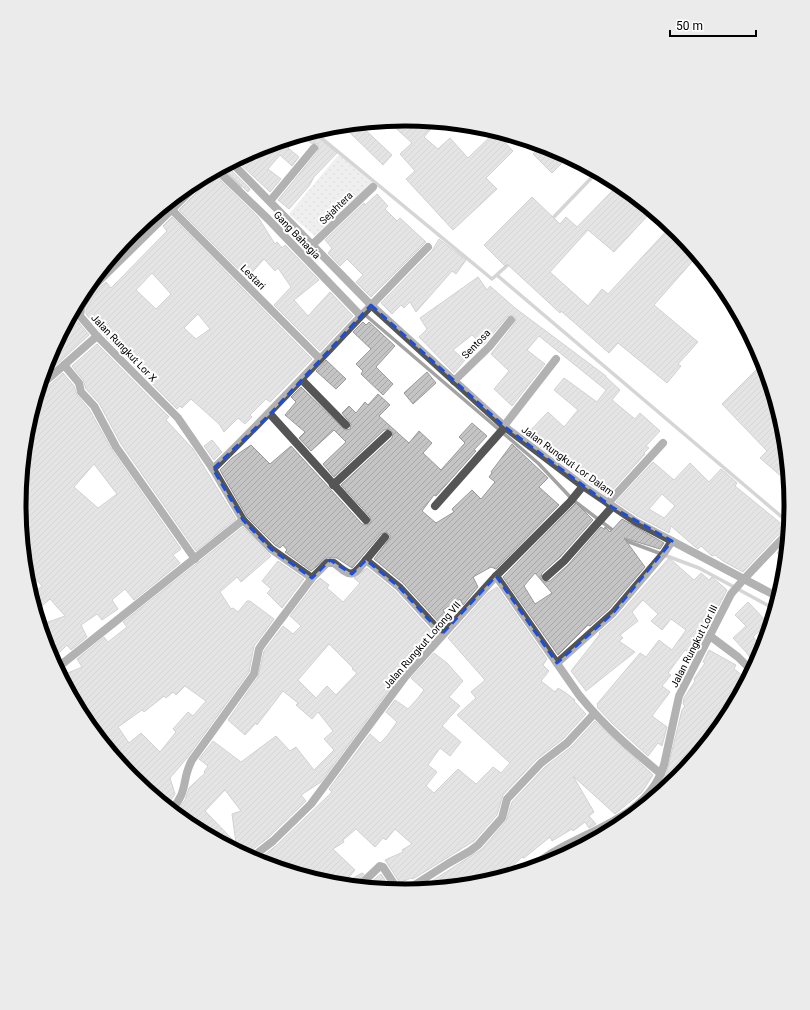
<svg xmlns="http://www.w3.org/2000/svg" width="810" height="1010" viewBox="0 0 810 1010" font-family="Roboto,sans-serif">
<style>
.grass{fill:url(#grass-dots)}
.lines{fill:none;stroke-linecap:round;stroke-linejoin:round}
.stream{stroke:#a3a3a3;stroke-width:3.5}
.building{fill:url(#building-hatch);stroke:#999;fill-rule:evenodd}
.street{stroke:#555;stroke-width:8}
.marked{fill:none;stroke:#1d4ed8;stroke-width:3;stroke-dasharray:8 5;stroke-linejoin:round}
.labels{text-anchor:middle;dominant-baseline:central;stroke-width:4;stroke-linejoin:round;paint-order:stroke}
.street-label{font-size:10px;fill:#000;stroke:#fff}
.rim{fill:none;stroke:#000;stroke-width:5}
</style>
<defs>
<pattern id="grass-dots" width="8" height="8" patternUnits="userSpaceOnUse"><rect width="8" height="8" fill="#dcdcdc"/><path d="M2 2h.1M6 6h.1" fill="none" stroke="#bbb" stroke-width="1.8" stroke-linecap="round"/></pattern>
<pattern id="building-hatch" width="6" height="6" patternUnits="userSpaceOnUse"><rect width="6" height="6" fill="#c4c4c4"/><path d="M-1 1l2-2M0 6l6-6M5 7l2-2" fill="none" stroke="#a7a7a7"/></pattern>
</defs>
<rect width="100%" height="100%" fill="#fff"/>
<!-- grass -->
<path class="grass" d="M340 153 374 181 315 236 289 214Z"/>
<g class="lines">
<!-- stream -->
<g class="stream">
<path d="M313 131 492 279 510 263"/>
<path d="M221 168 240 187"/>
<path d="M550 221 597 172"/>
<path d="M498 276 789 523"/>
<path d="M363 313 538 463 573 500 615 532"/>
<path d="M624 540 699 568 769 606 774 612"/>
</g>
</g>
<!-- building -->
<g class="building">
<path d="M405 119 437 122 424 137 438 149 450 138 468 158 495 132 513 151 486 178 497 189 453 230 406 179 415 171 400 154 412 143 388 121Z"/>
<path d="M359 124 392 155 383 165 342 125Z"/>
<path d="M312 132 337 153 314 177 309 186 289 209 278 200 318 151V144L311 143 300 135Z"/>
<path d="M298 136 288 148 299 157 292 166 280 155 268 169 281 179 270 192 236 160 258 148Z"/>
<path d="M542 145 568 157 552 173 533 154Z"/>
<path d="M226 165 250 189 248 192 222 167Z"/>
<path d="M217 177 258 217 275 244 277 242 282 248 285 245 319 280 294 300 308 316 330 292 353 316 320 351 274 305 291 287 278 268 275 271 264 259 247 278 179 210 206 183 208 185Z"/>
<path d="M619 184 652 211 614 252 588 230 550 272 588 306 602 289 608 294 671 226 678 232 697 256 654 305 698 342 678 364 681 366 667 383 618 343 609 353 561 311 560 313 507 264 505 266 484 245 532 197 560 224 566 217 577 227Z"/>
<path d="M187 187 109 264 107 262 132 232Z"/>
<path d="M377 194 388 206 385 209 397 221 400 218 426 242 371 297 356 282 363 275 347 259 340 266 328 253 332 248 325 240 364 203 365 205Z"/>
<path d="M172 217 312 359 270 402 266 399 250 415 252 417 245 424 238 418 224 432 219 424 191 399 182 408 180 406 177 409 101 332 86 314V309L99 288 106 282 111 288 119 280 167 231 163 226ZM152 273 171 294 156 309 136 290ZM198 314 210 329 196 339 184 328Z"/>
<path d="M439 239 466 260 456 274 452 271 416 312 410 302 404 308 401 305 392 314 381 303 432 251Z"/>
<path d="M478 277 487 290 490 286 515 308 606 376V377L620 390 612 400 635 419 640 413 660 431 646 446 649 448 644 453 645 454 607 496 536 444 527 434 548 412 564 427 578 410 554 390 564 378 597 402 606 390 539 336 527 350 545 364 512 406 494 389 509 371 491 354 515 323 516 318 512 315 507 317 483 345 472 335 453 350 465 360 454 373 419 337 427 329 420 318Z"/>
<path d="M76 307 75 318 89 335 43 377 48 357Z"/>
<path d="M363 322 366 325 369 322 395 346 376 367 393 384 383 395 361 374 363 371 356 364 371 349 353 332Z"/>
<path d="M97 344 169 417 166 420 193 449 236 519 196 551 121 444 99 403 86 389 83 380 72 366Z"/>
<path d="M326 360 346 379 336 389 316 371Z"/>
<path d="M763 363 784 430 789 483 760 458 767 451 722 404Z"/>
<path d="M427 372 436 383 413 404 404 393Z"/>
<path d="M63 373 74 386 77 395 89 409 112 450 181 549 173 555 180 563 134 600 125 589 112 600 118 609 102 620 97 614 81 625 87 637 71 650 67 645 52 660 40 625 65 616 50 599 36 611 31 595 42 586 29 572 26 575 19 505 26 429 38 392 43 391ZM94 464 117 494 98 508 74 487Z"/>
<path d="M301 387 345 430 350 429 351 424 342 413 349 406 356 413 365 402 368 405 378 394 390 405 379 416 409 443 419 431 432 443 423 453 441 470 465 443 459 437 472 423 487 436 474 450 476 451 436 496 434 495 422 511 436 523 454 512 452 509 472 490 481 499 495 482 489 477 492 473 491 472 512 444 548 478 539 487 559 505 496 569 491 567 473 577 478 587 463 605 460 599 443 610 449 620 443 627 403 583 374 559 390 538V535L386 532 381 534 352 568 337 558H327L311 571 285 552 287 550 283 545 280 548 275 545 247 517 220 470 232 458 251 445 270 464 291 446 362 524 367 525 371 522 370 517 341 485 392 438 393 433 390 429 384 430 334 477 323 464 346 442 334 430 311 451 299 438 305 432 285 415 296 402 291 397Z"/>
<path d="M212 440 222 452 214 460 204 446Z"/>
<path d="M653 462 674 480 690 463 709 482 721 469 727 474 737 483 735 486 789 530 786 561 777 553 787 541V537L784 534 778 535 743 572 723 561 715 555 712 556 701 546 698 549 694 546 671 526 669 533 639 517 616 502ZM662 494 675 506 664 518 649 509Z"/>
<path d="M576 503 593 520 560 557 542 573 541 578 544 582 550 581 568 565 601 527 604 529 605 527 610 532 622 519 664 543 660 549 624 538 645 567 609 609 590 626 588 625 558 655 503 577ZM535 573 552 593 535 604 524 586Z"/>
<path d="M243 527 271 556 241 582 237 577 220 592 231 609 233 608 238 612 247 601H250L274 619 254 646 249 672 187 758 170 778 175 794 167 806 132 778 84 719 61 676 82 667 77 659 104 637 108 642 127 627 123 622ZM185 686 206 701 193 716 188 712 173 729 176 732 160 752 141 733 129 743 118 727 142 710 144 712 164 696 166 698 173 692 176 695Z"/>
<path d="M669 558 694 580 701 573 709 580 712 577 727 590 714 615 689 652 685 650 668 673 671 675 662 686 670 692 652 716 667 727 662 746 658 743 648 756 612 723 597 707 598 706 597 704 640 653 646 657 659 640 672 650 686 630 671 619 662 630 651 621 658 614 643 600 632 612 638 621 620 635 623 638 619 641 635 652 586 691 571 671 600 634 599 633 617 617Z"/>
<path d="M278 561 304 579 282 608 267 593 271 589 262 581Z"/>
<path d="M367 568 395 591 433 633 425 639 429 642 401 674 321 782 301 795 306 801 269 837 247 854 245 855 190 826 175 813 185 800 189 788 205 773 204 772 208 766 199 759 213 741 241 762 276 736 290 751 296 747 314 770 334 750 324 739 333 731 318 712 312 719 296 705 298 703 283 691 257 725 256 723 245 735 228 720 258 677 264 651 283 626 293 634 301 626 290 616 316 582 320 578 329 585 327 588 343 602 360 583 354 578ZM329 644 353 668 352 669 357 673 336 695 327 686 316 698 298 680ZM225 790 241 811 232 814 236 843 205 811Z"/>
<path d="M497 587 547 659 543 665 549 671 541 681 555 692 558 688 566 693 575 700 574 701 586 714 563 739 537 759 503 795 497 815 474 841 413 879 411 878 400 883 385 860 403 852 402 850 412 844 395 829 386 840 383 838 375 847 356 829 343 840 344 842 333 849 355 870 343 884 362 873 364 874 354 886 329 884 264 864 259 859 277 845 332 792 329 789 370 734 380 743 387 736 397 722 386 712 395 700 408 709 418 698 424 690 411 678 434 653 447 663 463 681 449 697 460 706 442 726 461 742 450 756 440 748 428 765 437 772 426 786 434 793 458 769 476 784 493 767 501 773 510 763 457 715 476 698 471 692 485 680 448 638 488 593Z"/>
<path d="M748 602 768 623 753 637 763 649 755 665 746 652 733 638 746 626 735 615Z"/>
<path d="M709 650 736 665 734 669 747 679 726 720 687 767 683 765 667 787 643 807 651 799 666 775 682 710 685 706 683 704 684 698 695 681 694 679 705 663 703 662Z"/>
<path d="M595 721 653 775 642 792 615 814 573 776 594 812 589 816 596 824 589 828 585 822 573 831 572 829 552 841 550 837 524 858 522 857 500 878 480 884 422 889 421 888 482 849 506 821 512 802 545 767 571 747Z"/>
<path d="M381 874 390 888 366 887 371 882Z"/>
</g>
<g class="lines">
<!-- street -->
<g class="street">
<path d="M231 162 371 305 505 427 583 486 636 522 778 597"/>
<path d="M217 170 268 219 360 315"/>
<path d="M207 175 95 285 81 307 80 316 97 336 178 418 213 469 243 520 271 549 312 578"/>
<path d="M270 201 314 148"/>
<path d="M172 210 320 359"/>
<path d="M312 245 373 187"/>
<path d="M64 365 79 383 81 392 94 406 116 447 195 559"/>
<path d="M302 380 346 425"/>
<path d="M454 381 489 347 511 320"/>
<path d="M39 387 97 336"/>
<path d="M270 414 366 520"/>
<path d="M504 426 556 359"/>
<path d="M213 469C287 397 355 320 428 247"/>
<path d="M333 485 388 434"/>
<path d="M608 503 663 443"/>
<path d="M435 506 505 427"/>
<path d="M366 560 385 537"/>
<path d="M496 576 579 695C603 725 632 750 661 774"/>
<path d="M546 577 564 561 612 507"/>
<path d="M710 636 738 657 752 671"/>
<path d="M557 663 613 613 664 553 672 541"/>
<path d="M57 668 243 520"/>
<path d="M171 810C189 791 181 780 192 760L254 674 259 649 263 643 312 578 327 563H334C351 577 352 578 366 560L399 587 442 634"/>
<path d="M251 858 273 841 311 804 405 677 496 576 570 502 583 486"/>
<path d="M529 869C538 863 547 855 557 850 597 827 649 814 664 765L679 696 731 594 743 580 782 539"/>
<path d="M359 886 380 866 383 867 398 890"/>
<path d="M405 891 449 863 470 851 478 845 502 818 507 799 541 763 567 743 594 714"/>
</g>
</g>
<!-- marked area -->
<path d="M0 0H810V1010H0ZM371 305 505 427 612 507 672 541 613 613 557 663 496 576 442 634 399 587 366 560 352 574 330 560 312 578 271 549 243 520 213 469 270 414Z" fill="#fff" fill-opacity=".55" fill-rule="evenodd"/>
<path class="marked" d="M371 305 505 427 612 507 672 541 613 613 557 663 496 576 442 634 399 587 366 560 352 574 330 560 312 578 271 549 243 520 213 469 270 414Z"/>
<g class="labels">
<!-- street labels -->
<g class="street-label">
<text transform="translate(336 208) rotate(-44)">Sejahtera</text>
<text transform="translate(297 235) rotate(46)">Gang Bahagia</text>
<text transform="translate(253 277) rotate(45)">Lestari</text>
<text transform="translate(476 344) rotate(-46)">Sentosa</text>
<text transform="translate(124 348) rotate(46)">Jalan Rungkut Lor X</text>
<text transform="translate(568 461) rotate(36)">Jalan Rungkut Lor Dalam</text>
<text transform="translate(422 645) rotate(-49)">Jalan Rungkut Lorong VII</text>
<text transform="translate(694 646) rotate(-63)">Jalan Rungkut Lor III</text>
</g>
</g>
<!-- crop -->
<path d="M0 0H810V1010H0ZM26 505a379 379 0 1 1 758 0a379 379 0 1 1-758 0Z" fill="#ebebeb" fill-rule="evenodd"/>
<path class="rim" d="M26 505a379 379 0 1 1 758 0a379 379 0 1 1-758 0Z"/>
<!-- scale -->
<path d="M670 30v6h86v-6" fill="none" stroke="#000000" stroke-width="2"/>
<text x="676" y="30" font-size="12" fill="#000000" stroke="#ffffff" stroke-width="3" paint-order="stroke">50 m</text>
</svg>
